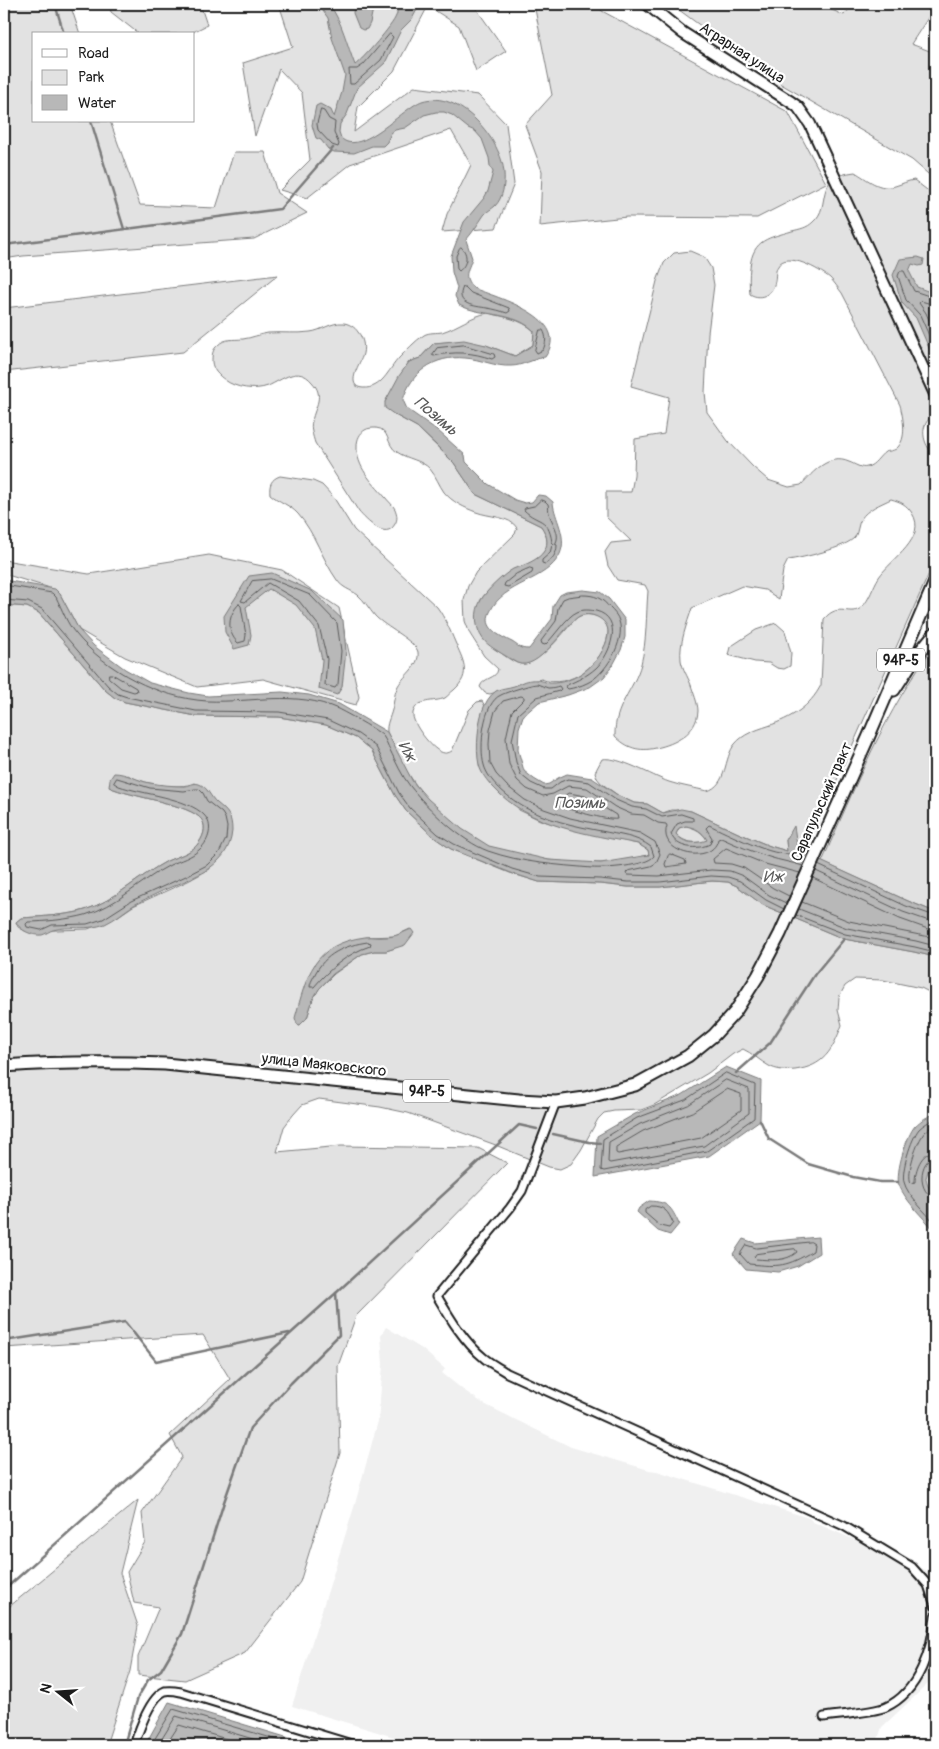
<svg xmlns="http://www.w3.org/2000/svg" width="939" height="1749" viewBox="0 0 939 1749" font-family="Pangolin,sans-serif">
<style>
.built{fill:#f0f0f0}
.green{fill:#e2e2e2;stroke:#7f7f7f;fill-rule:evenodd}
.water{fill:#b8b8b8;stroke:#7a7a7a;fill-rule:evenodd}
.lines{fill:none;stroke-linecap:round;stroke-linejoin:round}
.shore{stroke:#5a5a5a;stroke-width:1}
.stream{stroke:#7a7a7a;stroke-width:2.5}
.street-casing{stroke:#1c1c1c;stroke-width:11}
.secondary-casing{stroke:#1c1c1c;stroke-width:14}
.primary-casing{stroke:#1c1c1c;stroke-width:15}
.street{stroke:#fff;stroke-width:7}
.secondary{stroke:#fff;stroke-width:10}
.primary{stroke:#fff;stroke-width:11}
.labels{text-anchor:middle;dominant-baseline:central;stroke-width:4.5;stroke-linejoin:round;paint-order:stroke}
.shield{fill:#fff;stroke:#606060;stroke-width:1}
.shield-label{font-size:14px;font-weight:bold;fill:#1c1c1c}
.street-label{font-size:15px;fill:#1c1c1c;stroke:#fff}
.water-label{font-size:16px;font-style:italic;fill:#5a5a5a;stroke:#fff}
</style>
<rect width="100%" height="100%" fill="#fff"/>
<filter id="ink" filterUnits="userSpaceOnUse"><feTurbulence type="fractalNoise" baseFrequency=".02" numOctaves="2"/><feDisplacementMap in="SourceGraphic" scale="10" xChannelSelector="R" yChannelSelector="G"/><feConvolveMatrix kernelMatrix="1 2 1 2 8 2 1 2 1" color-interpolation-filters="sRGB"/></filter>
<g filter="url(#ink)">
<!-- built -->
<path class="built" d="M386 1327 422 1349 445 1369 442 1373 462 1389 484 1404 571 1447 649 1470 657 1471 809 1518 813 1522 935 1574V1661L930 1682 882 1727 876 1745H420L292 1706 355 1504 378 1421 383 1365 381 1335Z"/>
<!-- green -->
<g class="green">
<path d="M4 4H70L80 34H34V121H110L140 205 216 208 234 152H265L277 193 307 213 254 239 23 256 4 259Z"/>
<path d="M109 4H200L207 25 189 34H139L111 12Z"/>
<path d="M279 4H473L506 51 476 71 459 26 428 6 394 71 358 107 354 132 414 87 478 95 506 124 514 184 496 228 442 232 447 214 471 165 451 130 350 164 307 198 280 190 310 160 302 93 279 69 255 136 243 63 293 47Z"/>
<path d="M534 4H595L602 11 788 112 826 183 757 218 627 217 540 226 542 171 525 125 552 95Z"/>
<path d="M671 4H817L844 15 854 4H935V7L911 44 935 53V180L912 160 774 80Z"/>
<path d="M855 172C867 179 880 191 895 186 902 184 907 181 914 180L935 196V414C918 424 922 444 935 456V560L804 854 798 852 786 840 787 851 770 846 738 833 691 811 671 810 663 813 647 804 634 803 619 796 601 783 597 778 595 772 602 759C619 756 652 776 669 782 681 786 695 788 707 791 728 785 723 758 735 744 743 734 756 730 768 726 791 718 810 707 821 685L824 619C839 601 850 618 862 607 870 599 873 586 879 577 891 559 928 538 912 513 906 504 901 502 891 499 881 504 867 509 861 519 858 524 858 532 855 537 846 548 802 558 788 560L783 570 779 599 765 590 742 586 692 608C687 624 679 643 681 660 682 668 688 677 691 685 693 692 698 703 698 711 697 733 675 744 656 748 639 752 627 748 615 736 614 706 634 690 641 664 647 641 646 615 648 591L645 585 617 580 608 566 605 552 611 543 631 541 606 517V492H631L634 476 635 439 664 434 669 397 631 386 657 281 664 263 674 253 690 251 704 257 711 268 714 285 708 333 705 392 707 412 728 441 753 467 768 480 789 487 801 485C813 472 829 453 849 462 855 464 861 469 867 467 875 465 879 456 885 452 888 451 893 451 896 449 908 439 903 418 900 405L842 293C838 288 834 282 830 278 820 270 786 250 778 266 775 270 776 276 775 281 773 294 761 301 750 294 749 284 749 276 750 267 753 239 769 238 792 231 800 229 807 228 813 222 833 205 811 177 855 172Z"/>
<path d="M278 275 183 352 4 372V308Z"/>
<path d="M488 313C504 317 521 319 534 331L533 345 515 356 486 345 448 342 434 343 420 358 409 362 385 402 395 415 417 427 454 463 475 494 541 526C554 545 545 556 526 565 521 567 515 568 511 571 500 579 488 589 480 601L494 648C502 653 514 665 524 664 537 663 557 641 565 631 569 627 573 620 578 617 590 610 610 619 608 634 605 662 569 691 541 679L490 694 485 693 480 687C483 677 497 679 498 669L484 656 470 634 465 621 464 600 468 586 476 572 515 534 517 528C510 516 489 517 476 512 465 508 452 502 444 492 439 485 436 476 430 469 422 460 407 459 397 452 386 445 390 429 376 428 372 428 368 428 365 430 360 433 357 439 357 446 356 467 372 482 385 497 388 501 393 505 395 509 397 514 398 519 395 524 386 541 366 520 359 512L315 443C313 436 310 428 312 421 315 406 325 396 312 382 298 365 282 380 268 386 255 391 235 388 225 380 218 375 213 370 212 362 212 355 212 350 218 345 225 338 233 340 243 339 251 338 260 334 268 333 282 332 297 334 310 332 321 331 331 322 343 323 348 323 355 327 358 332 364 339 365 349 362 357 359 365 345 387 363 388 382 389 388 370 399 358 406 351 415 341 424 335 429 332 437 333 442 332 458 327 471 316 488 313Z"/>
<path d="M280 476 313 481 322 485 334 498 354 530 437 607C445 618 450 630 455 642 463 660 472 674 454 690 451 692 448 696 445 698 434 703 417 698 413 713 411 723 432 749 441 752 446 754 448 753 452 751L469 710 477 702 482 701 485 706 479 728 519 810 540 820 567 828 638 844 648 850 649 855C634 858 617 863 601 863 569 864 517 858 488 846 463 835 429 805 414 782 403 767 395 749 387 732 386 724 390 718 392 710 394 703 394 695 397 688 402 676 420 667 418 652 416 642 384 626 375 616 369 609 365 601 358 595 351 590 342 588 337 580 322 559 315 533 298 514 290 505 279 502 270 494 269 485 271 479 280 476Z"/>
<path d="M209 555 282 570 339 608 359 697 356 705 263 679 197 687 125 657 79 630 60 594 47 587 4 574V560L89 574Z"/>
<path d="M4 605 27 607 39 613 105 690 115 698 125 702 196 716 279 717 326 725 356 738 372 751 395 795 406 811 435 838 451 849 510 873 539 882 600 884 628 887H660L712 881 728 882 737 886 763 905 844 939 914 952 935 957V995L921 988 883 980 855 979 845 986 839 997 838 1010 842 1025C832 1051 824 1066 795 1070 786 1071 776 1070 769 1066 760 1061 752 1053 743 1049L733 1054 708 1073 654 1105 641 1110 614 1111 604 1113 598 1119 581 1150 571 1164 560 1169 549 1167 493 1144 408 1113 380 1107 319 1099 302 1105 293 1115 284 1127 277 1152 341 1146 478 1148 507 1163 356 1316 338 1366 340 1453 300 1582 245 1653 185 1680 138 1675V1657L159 1607 134 1603 127 1572 145 1542 142 1513 182 1457 170 1435 230 1379 203 1335 4 1348ZM128 775C142 784 179 790 194 783L207 790 211 798 217 803 210 869 188 881 133 906 117 917 88 929 25 931 18 927 16 922 21 918C37 917 71 915 85 910 116 900 139 876 167 861 178 856 189 854 197 845 203 838 207 828 202 820 191 804 130 797 109 787ZM410 929 395 948 386 951H374L362 954 334 974 319 989 313 999 307 1018 300 1025 297 1024 335 946 367 937 395 936Z"/>
<path d="M776 623 785 631 791 653 790 666 784 669 777 668 769 663 755 662 728 655 730 647 756 630Z"/>
<path d="M935 645V912L908 901 822 862C855 787 885 711 935 645Z"/>
<path d="M686 826C696 828 702 832 708 841 696 843 685 844 676 834L679 828Z"/>
<path d="M138 1500 120 1573 138 1626 130 1671 106 1745H4V1611Z"/>
</g>
<!-- water -->
<g class="water">
<path d="M315 4H329C342 21 347 45 355 65 363 59 393 25 396 16 398 12 397 8 396 4H420L412 19 401 30 385 63 357 88 347 114 340 124 339 132 341 138C360 158 404 107 422 101 459 89 502 140 504 173 505 184 503 198 495 206 492 209 487 211 484 215 478 224 473 232 466 240L472 258C468 272 462 275 473 288 498 298 573 318 545 357 533 359 522 366 511 366 495 367 481 359 465 358 435 355 411 372 403 400L407 409 437 430 465 455 466 462 488 484 515 500 525 503 532 502 538 495 546 496 553 502C554 518 568 536 560 554 547 582 503 582 490 612 482 628 500 636 512 642 519 646 519 649 529 649L552 619 553 606 560 595 566 592 583 590 600 592 609 599 625 620V637L621 650 613 665 604 677 590 687 568 695 539 702 523 716 519 728 518 750 524 771 534 779 544 785 549 784 558 778 567 774 592 778 619 796 634 803 647 804 663 813 681 809 691 811 738 833 770 846 787 851 786 840 794 826 798 852 814 858 908 901 935 912V957L914 952 844 939 763 905 737 886 728 882 712 881 660 887H628L600 884 539 882 511 873 451 849 435 838 406 811 395 795 372 751 356 738 326 725 279 717 196 716 125 702 115 698 105 690 39 613 27 607 4 605V580L55 589 60 594 79 630 94 646 125 669 150 683 189 693 208 696 282 692 309 695 339 704 387 732 413 782 428 799 462 829 489 846 549 860 601 863 649 855 648 850 638 844C588 834 529 827 493 787 487 781 481 773 479 765 477 756 477 745 478 735 479 720 483 700 496 691 501 688 508 688 514 686 520 684 526 680 532 680 539 679 544 682 550 683 572 684 596 667 604 647 606 644 608 637 608 633 609 619 589 610 578 617 563 627 539 672 517 663 513 661 508 657 504 655 498 651 488 646 483 639 475 628 474 612 481 600 486 591 504 574 513 569 517 567 521 567 524 565 544 557 554 545 541 526L475 494 454 463 435 444 417 427 395 415 385 408V402L399 376 409 362 420 358 434 343 464 340 486 345 515 356 533 345 534 331C514 311 482 317 459 305L455 296 457 288 452 272 451 256 464 222 484 198 488 191 493 172 490 166 489 158 482 139 475 131 468 128 452 115 444 112H436L424 115 405 128 395 130 391 133 387 142 383 146H372L354 153 334 152 328 149 321 140 316 138 314 132 312 125 316 106 320 104 331 110 334 117 342 92 345 75 332 38 328 18 323 11ZM686 826C696 828 702 831 707 840 696 844 684 844 676 834L679 828Z"/>
<path d="M354 4H374L370 23 367 29 363 30 359 28 353 13Z"/>
<path d="M918 257 924 259 923 265 919 266 912 264 909 271 917 287 935 294V362L916 318 902 303 893 275 900 259Z"/>
<path d="M272 573 312 591 343 620 346 651 342 687 337 695 319 689 322 660 315 629 296 605 269 589 246 607 251 635 249 645 234 649 225 632 224 616 249 576Z"/>
<path d="M114 773C127 773 138 781 150 783 161 785 174 786 184 786 190 786 193 782 199 784 208 787 210 797 217 803 228 812 232 816 232 831 229 870 186 879 158 893 150 897 141 901 134 905 124 911 116 919 105 924 87 931 70 925 53 930 49 931 46 934 42 935 33 936 20 931 16 922L21 918C37 917 71 915 85 910 116 900 139 876 167 861 178 856 189 854 197 845 203 838 207 828 202 820 191 804 130 797 109 787L110 779Z"/>
<path d="M411 929 414 933 405 945 386 951H374L362 954 333 974 319 989 313 999 307 1018 300 1025 297 1024 295 1018C307 975 313 944 365 937 372 936 378 938 385 937 395 937 402 933 411 929Z"/>
<path d="M726 1067 761 1081 760 1120 709 1156 595 1177 597 1136 635 1114 682 1095Z"/>
<path d="M935 1114V1159L929 1168 926 1178 928 1186 935 1194V1231C923 1217 906 1202 899 1185 895 1172 907 1135 915 1126 921 1120 928 1116 935 1114Z"/>
<path d="M649 1201C669 1202 671 1207 679 1224L670 1235 658 1231 637 1212 639 1208Z"/>
<path d="M818 1237 819 1253 798 1266 778 1272 746 1269 733 1254 743 1239 755 1243Z"/>
<path d="M169 1702 312 1745H145Z"/>
</g>
<g class="lines">
<!-- shore -->
<g class="shore">
<path d="M390 34 393 37 381 60 354 84H350L349 69H357L363 65Z"/>
<path d="M321 110 324 111 329 119 335 122 334 133 339 144 338 147 332 145 318 130 317 124Z"/>
<path d="M461 247C469 254 467 265 459 271L457 269 456 256 459 249Z"/>
<path d="M463 287H465L471 293 509 308 510 311 507 313C501 311 494 309 487 308 475 306 454 305 463 287Z"/>
<path d="M935 298 914 291 904 271H900L898 276 906 300 920 315 935 349"/>
<path d="M935 305 921 301 919 303 926 313 935 334"/>
<path d="M540 330H543C547 337 546 343 543 350L537 353 535 350Z"/>
<path d="M464 345 494 354 495 357 492 359C472 352 454 351 434 356L432 355 437 348Z"/>
<path d="M541 500 545 501 548 504C549 507 548 510 549 513 551 522 562 534 555 544L557 545C557 554 552 560 545 564L542 563V560L550 553 552 545 554 544 552 542C548 516 538 524 524 510L525 508 534 506Z"/>
<path d="M530 568 533 569 532 573 508 587 504 586 505 583 516 574Z"/>
<path d="M271 579 310 595 337 623 341 651 338 684 335 688 325 685 327 659 319 626 299 601 268 583 245 602 241 601 252 581Z"/>
<path d="M4 585 52 593 56 597C62 609 67 624 76 634 106 671 159 698 207 701 252 703 296 690 338 709 346 713 379 731 383 736 386 740 388 746 390 750 396 762 402 776 410 786 428 809 461 841 488 851 522 863 557 865 592 868 604 869 647 866 654 856L651 847C637 836 619 835 601 831 575 826 546 820 522 806 508 797 488 781 484 765 479 748 483 702 501 695 506 692 532 684 537 684 541 685 544 687 548 688 552 688 556 687 559 686L561 689 559 691 537 697 518 714 512 740 516 762 521 775 531 783 544 789H551L560 782 568 779 589 782 616 800 632 807 646 809 662 817 681 814 693 818V821H685L677 824 671 834C676 849 698 850 710 844L712 838 706 828 709 825C725 832 776 859 792 853L796 857 806 860"/>
<path d="M583 595C595 595 602 598 610 608 613 611 618 616 619 621 626 641 605 675 587 683 581 686 574 688 568 689L566 687 567 685C578 680 587 676 596 668 611 654 624 618 596 611 590 610 583 609 577 612 567 616 554 637 545 645L542 644 541 641 556 621 558 608 563 599 568 597Z"/>
<path d="M4 600 28 602 42 609 108 686 118 694 127 697 196 711 279 712 328 720 358 734 376 747 399 793 410 808 438 834 454 844 512 869 540 877 600 879 628 882H660L711 876 728 877 740 881 766 900 784 909"/>
<path d="M239 604 241 606 246 635 245 641 238 643C226 631 228 615 239 604Z"/>
<path d="M109 674H112L136 688 137 691 134 692 121 688 109 678Z"/>
<path d="M117 778 150 788 184 791 195 789H199L203 793 207 801 222 813 225 818 227 827 226 839 219 853 207 865 186 876 131 901 103 919 87 924 52 925 41 930 27 927 26 924 28 922C43 922 71 919 85 915 117 906 141 880 170 865 180 860 191 858 200 849 209 841 214 825 204 815 188 798 142 794 119 786L114 783Z"/>
<path d="M569 793 585 796 616 815 617 819C607 821 568 809 556 805V801Z"/>
<path d="M670 854 685 860 686 864 666 867 665 864 668 856Z"/>
<path d="M818 865 906 906 935 916"/>
<path d="M816 871 903 912 935 923"/>
<path d="M813 878 900 919 928 929 935 930"/>
<path d="M789 896 773 888 744 868 731 864 714 863 713 859 726 848 765 864 800 873"/>
<path d="M802 902 849 921 935 938"/>
<path d="M786 903 769 895 743 876 730 871 711 870 659 876 627 875 626 873 628 871 651 866 656 863 660 854 655 842 640 833 570 818 544 809 525 800 507 786 496 774 490 763 489 744 490 730 495 711 503 701 521 696 524 697V699L512 711 506 738 509 764 517 780 527 789 543 796 553 794 568 786 587 788 615 807 631 814 644 815 658 823 666 824 667 826C657 854 713 866 718 839L721 838C736 845 753 852 769 857 781 861 791 862 803 866"/>
<path d="M799 909 847 928 916 941 935 946"/>
<path d="M796 915 845 934 915 947 935 952"/>
<path d="M368 942 371 943 370 946C348 953 328 970 314 987H310C310 983 312 980 314 976 324 954 345 945 368 942Z"/>
<path d="M726 1073 755 1085 754 1118 707 1151 604 1171 601 1170 603 1139 637 1118 685 1100Z"/>
<path d="M726 1080 749 1089V1113L704 1146 610 1163 608 1162 609 1142 640 1124 688 1105Z"/>
<path d="M727 1089 741 1094V1110L701 1138 618 1154 616 1153V1147L643 1131 692 1112Z"/>
<path d="M935 1119C930 1121 923 1125 919 1129 911 1139 901 1171 904 1182 907 1195 926 1213 935 1223"/>
<path d="M935 1125C932 1127 928 1129 925 1132 917 1141 906 1173 911 1183L915 1182C915 1170 921 1152 935 1151"/>
<path d="M935 1157C918 1159 917 1195 935 1197"/>
<path d="M651 1206C664 1206 668 1211 673 1223L669 1228 660 1226 645 1213V1210Z"/>
<path d="M811 1242 814 1244 813 1251C786 1267 780 1267 749 1264L740 1254 746 1245 756 1248Z"/>
<path d="M795 1249 797 1252C786 1262 770 1260 756 1259L754 1257 756 1254Z"/>
<path d="M151 1745 173 1709 295 1745"/>
<path d="M158 1745 176 1716 273 1745"/>
<path d="M166 1745 179 1725 247 1745"/>
</g>
<!-- stream -->
<g class="stream">
<path d="M55 4 64 34"/>
<path d="M91 121 124 229"/>
<path d="M4 245 280 209 333 148"/>
<path d="M736 1073 770 1043 815 974 844 939"/>
<path d="M760 1120 769 1139 808 1164 853 1177 880 1182H898"/>
<path d="M553 1134 589 1142 600 1143"/>
<path d="M4 1341 125 1322 156 1361 289 1333"/>
<path d="M4 1590 336 1293 519 1125 537 1129"/>
<path d="M124 1745 138 1697 148 1680 161 1670 182 1634 224 1502 250 1428 291 1383 339 1335 336 1293"/>
</g>
<!-- street casing -->
<g class="street-casing">
<g id="street">
<path d="M556 1102 522 1191 510 1208 437 1296C450 1318 464 1342 484 1358 491 1364 500 1368 507 1373L844 1526 912 1567 928 1585 935 1606"/>
<path d="M824 1717C838 1715 875 1712 886 1707 919 1692 932 1649 935 1616"/>
<path d="M134 1745C139 1730 150 1697 165 1691 170 1690 176 1691 181 1692L355 1745"/>
</g>
</g>
<!-- secondary casing -->
<g class="secondary-casing">
<path id="secondary" d="M647 4 683 33 791 102 798 107 810 124 935 394"/>
</g>
<!-- primary casing -->
<g class="primary-casing">
<g id="primary">
<path d="M894 690 914 659 935 633"/>
<path d="M4 1066C58 1062 111 1062 165 1064L519 1100 556 1102 585 1098 635 1085 688 1056 714 1035 735 1012 758 976 780 934 868 738 935 582"/>
</g>
</g>
<!-- street -->
<use href="#street" class="street"/>
<!-- secondary -->
<use href="#secondary" class="secondary"/>
<!-- primary -->
<use href="#primary" class="primary"/>
</g>
</g>
<g class="labels">
<!-- shield labels -->
<g class="shield">
<rect x="877" y="648.5" width="48" height="23" rx="4"/>
<rect x="403" y="1079.5" width="48" height="23" rx="4"/>
</g>
<g class="shield-label">
<text x="901" y="660">94Р-5</text>
<text x="427" y="1091">94Р-5</text>
</g>
<!-- street labels -->
<g class="street-label">
<text transform="translate(742 53) rotate(33)">Аграрная улица</text>
<text transform="translate(822 802) rotate(-66)">Сарапульский тракт</text>
<text transform="translate(324 1065) rotate(6)">улица Маяковского</text>
</g>
<!-- water labels -->
<g class="water-label">
<text transform="translate(436 416) rotate(40)">Позимь</text>
<text transform="translate(407 751) rotate(63)">Иж</text>
<text x="580" y="803">Позимь</text>
<text x="773" y="877">Иж</text>
</g>
</g>
<!-- margin -->
<rect width="939" height="1749" fill="none" stroke="#fff" stroke-width="20"/>
<rect x="10" y="10" width="919" height="1729" fill="none" stroke="#1c1c1c" stroke-width="2" filter="url(#ink)"/>
<!-- legend -->
<rect x="32" y="32" width="162" height="90" fill="#ffffff" stroke="#a4a4a4"/>
<rect x="42" y="49" width="25" height="8" fill="#ffffff" stroke="#a4a4a4"/>
<text x="78" y="58" font-size="15" fill="#1c1c1c">Road</text>
<rect x="42" y="70" width="25" height="15" fill="#e2e2e2" stroke="#a4a4a4"/>
<text x="78" y="82" font-size="15" fill="#1c1c1c">Park</text>
<rect x="42" y="95" width="25" height="15" fill="#b8b8b8" stroke="#a4a4a4"/>
<text x="78" y="108" font-size="15" fill="#1c1c1c">Water</text>
<!-- north arrow -->
<g transform="translate(58 1692) rotate(287)" stroke="#ffffff" stroke-width="4" paint-order="stroke">
<path d="M0-4L9 19L0 12L-9 19Z" fill="#1c1c1c"/>
<text y="-8" font-size="14" font-weight="bold" text-anchor="middle" fill="#1c1c1c">N</text>
</g>
</svg>
